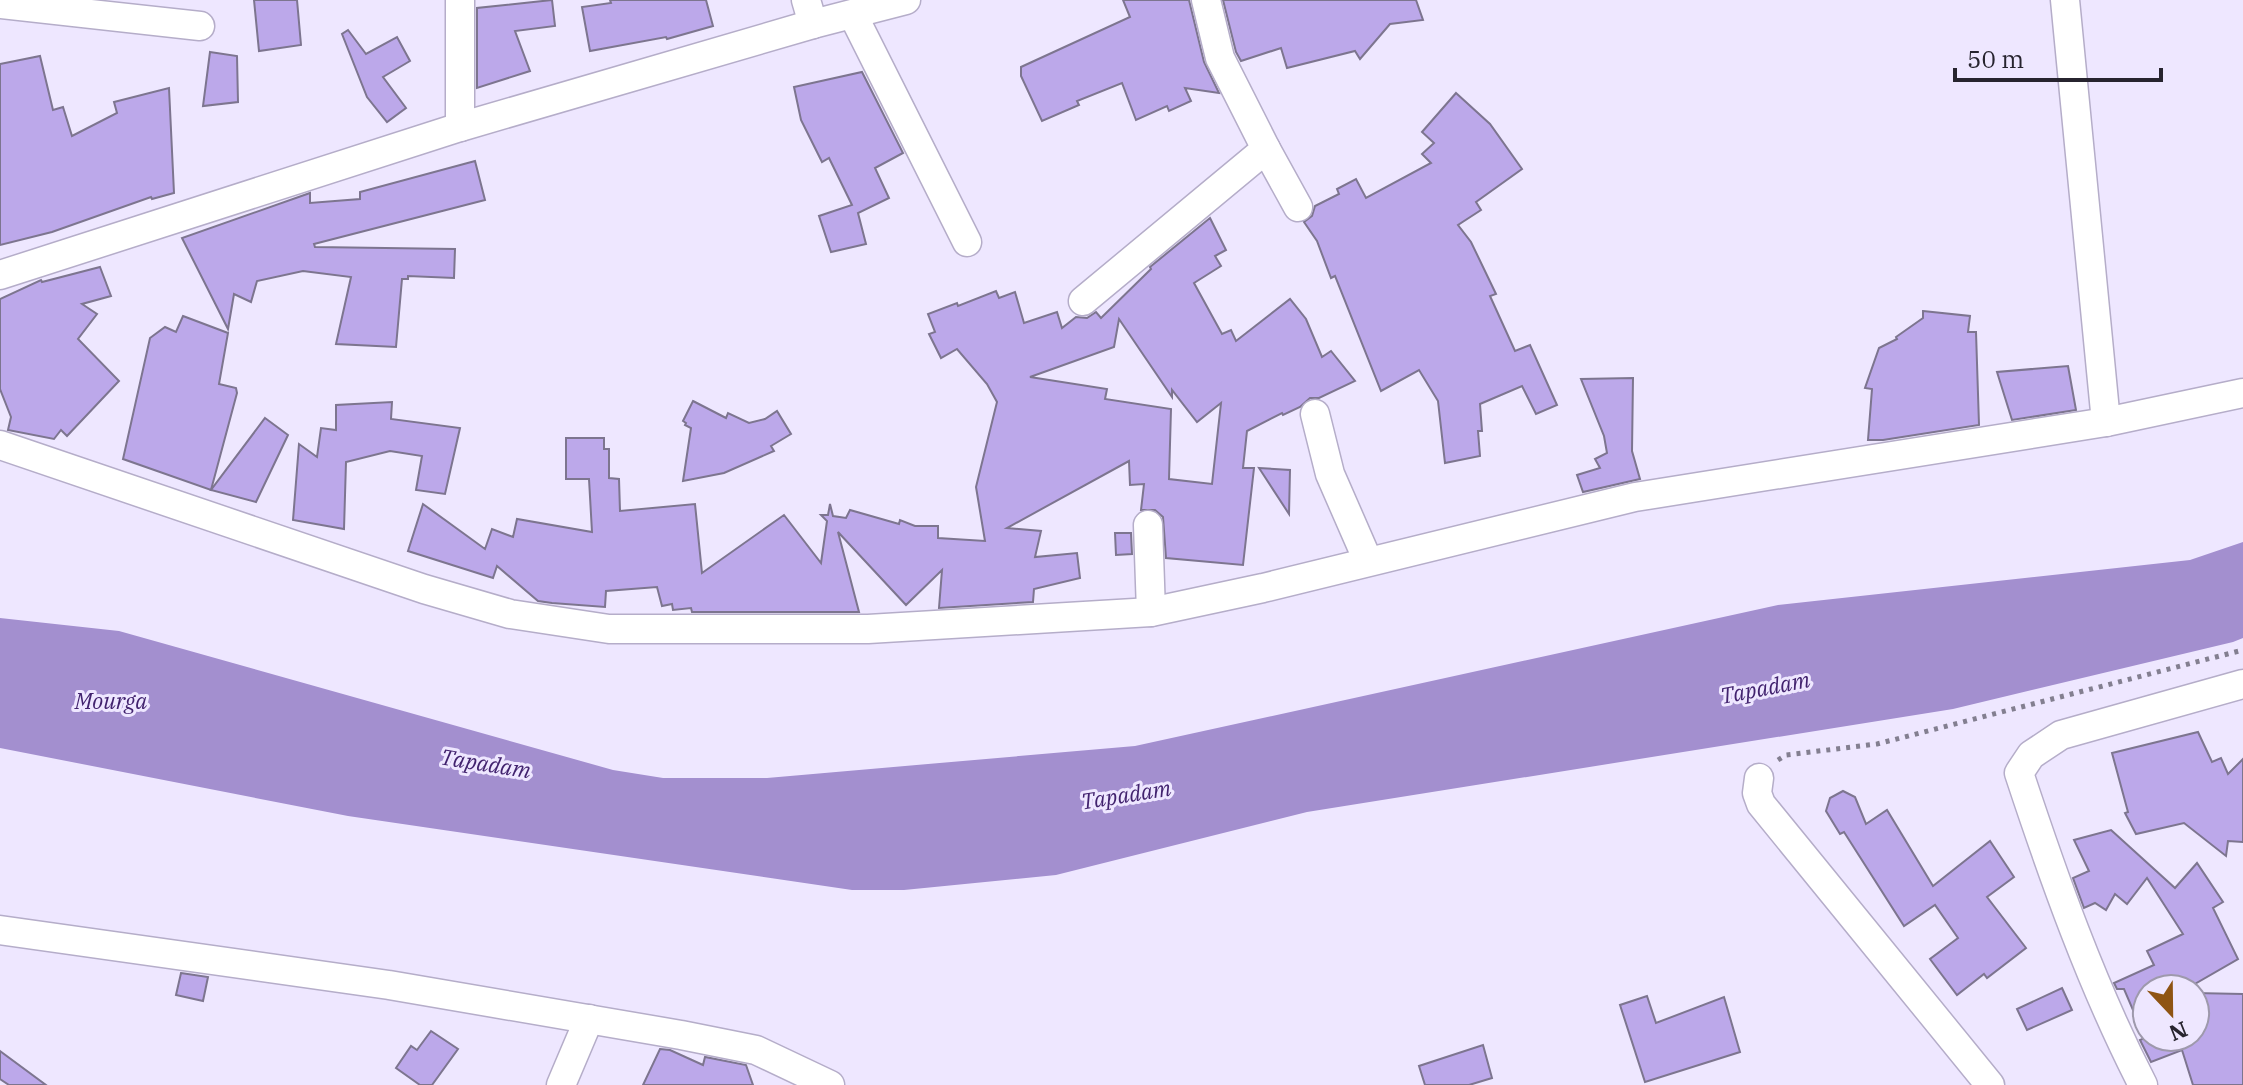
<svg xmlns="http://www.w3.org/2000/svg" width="2243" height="1085" viewBox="0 0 2243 1085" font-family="'IBM Plex Serif',serif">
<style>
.water{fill:#a38fcf}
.building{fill:#bca8ea;stroke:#7d758f;stroke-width:2;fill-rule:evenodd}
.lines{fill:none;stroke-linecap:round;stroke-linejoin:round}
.minor-casing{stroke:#b5adc9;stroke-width:31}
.path{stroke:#837f90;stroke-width:5;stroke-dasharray:4 6;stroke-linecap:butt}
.minor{stroke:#fff;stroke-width:28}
.labels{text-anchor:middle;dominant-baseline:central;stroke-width:6;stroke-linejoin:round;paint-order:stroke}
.water-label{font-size:22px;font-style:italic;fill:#41226e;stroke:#eee7ff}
</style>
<rect width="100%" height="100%" fill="#eee7ff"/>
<!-- water -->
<path class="water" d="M2243 542V638L2233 642 1953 709 1307 812 1056 875 904 890H852L348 816 0 748V618L119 631 613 770 663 778H767L1135 746 1778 605 2190 560Z"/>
<!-- building -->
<g class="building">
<path d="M254 0H297L301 45 259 51Z"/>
<path d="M552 0 555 26 515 31 530 71 477 88V8Z"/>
<path d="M610 0H706L713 26 667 39 666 37 590 51 582 7 611 3Z"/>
<path d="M1123 0H1189L1204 62 1219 93 1185 88 1191 101 1169 111 1167 106 1136 120 1122 83 1077 101 1079 105 1042 121 1021 76V67L1130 17Z"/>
<path d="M1223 0H1416L1423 20 1390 24 1360 59 1355 51 1287 68 1281 48 1241 61 1236 52Z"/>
<path d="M348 30 366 54 397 37 410 61 383 77 406 108 387 122 367 97 342 34Z"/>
<path d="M210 52 237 56 238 102 203 106Z"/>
<path d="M40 56 53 110 63 107 72 136 117 113 114 102 169 88 174 193 152 199 151 197 52 232 0 245V64Z"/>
<path d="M862 72 903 153 875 168 889 198 858 213 866 244 831 252 819 216 852 205 829 158 822 162 801 120 794 87Z"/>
<path d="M1456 93 1490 124 1522 169 1476 202 1481 210 1458 225 1471 242 1496 294 1490 296 1515 351 1530 345 1557 405 1536 414 1522 386 1480 404 1482 431H1478L1480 456 1445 463 1438 401 1419 370 1381 391 1335 276 1331 278 1317 241 1304 222 1312 216 1315 206 1339 194 1337 189 1356 179 1366 198 1431 163 1422 154 1434 143 1422 132Z"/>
<path d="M475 161 485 200 314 244 315 247 455 249 454 278 408 276V279H402L396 347 336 344 351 277 303 271 257 281 251 302 234 294 228 329 182 238 310 193V203L360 199V192Z"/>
<path d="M1210 218 1226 250 1215 256 1221 266 1194 283 1222 334 1231 330 1236 341 1290 299 1306 319 1322 357 1331 351 1355 381 1319 398H1310L1300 407 1283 415 1282 413 1247 431 1243 468H1254L1243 565 1166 558 1163 517 1155 510H1141L1144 484 1130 485 1129 461 1007 528 1041 531 1035 557 1077 553 1080 578 1034 589 1033 602 939 608 942 570 906 605 838 532 859 612H692L691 608 673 610 672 604 662 606 657 587 606 591 605 607 552 603 538 601 497 566 493 578 408 551 423 504 485 549 492 529 513 537 517 519 592 532 589 479H566V438H604V449H609V478L619 479 620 511 695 504 702 573 784 515 821 563 827 521 821 515H828L830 504 833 516 846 518 850 510 899 524 900 520 915 526H938V538L985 541 976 487 997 402 987 384 957 349 941 358 929 334 935 332 928 314 957 303 958 306 996 291 999 298 1015 292 1024 323 1057 312 1062 328 1076 317 1087 318 1096 312 1101 318 1151 269 1150 267ZM1119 319 1172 397V390L1197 422 1221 403 1212 484 1169 479 1171 409 1105 399 1107 389 1030 377 1114 347Z"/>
<path d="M100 267 111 296 82 304 97 314 78 339 119 381 67 436 61 430 54 439 8 430 11 417 0 389V299L41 280 42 282Z"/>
<path d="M1923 311 1970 316 1968 332H1976L1979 425 1883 440H1868L1872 389 1865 388 1879 348 1897 339 1896 337 1923 318Z"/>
<path d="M183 316 228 333 219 384 236 388 237 393 211 490 123 459 150 338 165 327 176 332Z"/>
<path d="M2068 366 2076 410 2012 420 1997 372Z"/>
<path d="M1633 378 1632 451 1640 479 1583 492 1577 475 1600 468 1595 459 1607 453 1604 436 1581 379Z"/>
<path d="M693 401 726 418 728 413 749 423 765 419 777 411 791 434 771 446 774 451 724 473 683 481 691 428 685 425 686 423 683 421Z"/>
<path d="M392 402 391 419 460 428 445 494 416 490 422 456 390 451 346 462 344 529 293 520 299 444 317 457 321 428 336 430V405Z"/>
<path d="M265 418 288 435 256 502 211 490Z"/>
<path d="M1259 468 1290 470 1289 514Z"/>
<path d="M1115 533H1131L1132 554 1116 555Z"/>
<path d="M2198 732 2212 762 2221 758 2228 774 2243 759V842L2228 841 2226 856 2184 823 2136 834 2125 813 2128 812 2112 753Z"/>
<path d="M1843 791 1855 797 1866 824 1887 810 1933 886 1990 841 2014 877 1987 897 2026 948 1987 978 1984 974 1957 995 1930 959 1958 938 1935 905 1904 926 1844 832 1840 834 1826 811 1830 798Z"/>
<path d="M2111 830 2175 888 2197 863 2223 902 2213 908 2238 959 2186 989H2147V1038L2195 1037V993L2243 994V1085H2193L2182 1050 2151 1062 2140 1040 2145 1038 2124 989H2117L2114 983 2154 965 2147 951 2183 934 2147 878 2127 904 2115 894 2106 910 2095 903 2084 908 2073 878 2089 871 2074 840Z"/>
<path d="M181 973 208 977 203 1001 176 995Z"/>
<path d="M2062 988 2072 1010 2027 1030 2017 1009Z"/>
<path d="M1647 996 1656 1023 1724 997 1740 1052 1645 1082 1620 1005Z"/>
<path d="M431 1031 458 1049 432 1085H420L396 1068 411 1046 417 1050Z"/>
<path d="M1483 1045 1492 1078 1469 1085H1425L1419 1066Z"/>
<path d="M660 1049 670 1050 703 1065 705 1057 746 1065 753 1085H643Z"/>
<path d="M0 1051 46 1085H9L0 1079Z"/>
</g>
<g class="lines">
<!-- minor casing -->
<g class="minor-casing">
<g id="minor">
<path d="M806 0 813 24"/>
<path d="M2065 0 2106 422"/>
<path d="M0 4 200 26"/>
<path d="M853 15 967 242"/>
<path d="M460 127V0"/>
<path d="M1266 149 1298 207"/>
<path d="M0 275 460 127 813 24 906 0"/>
<path d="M1083 301 1266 149 1220 58 1206 0"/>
<path d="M1315 414 1330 474 1368 561"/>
<path d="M0 445 424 589 510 614 609 629H868L1151 612 1263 588 1635 497 2106 422 2243 393"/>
<path d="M1148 525 1151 612"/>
<path d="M1759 778 1757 793 1761 804 1990 1085"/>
<path d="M0 930 389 985 681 1035 756 1050 830 1085"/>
<path d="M561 1085 589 1019"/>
<path d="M2143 1085C2092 986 2054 879 2019 773L2031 755 2061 735 2243 684"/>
</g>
</g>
<!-- path -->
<path class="path" d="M1778 760 1786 755 1877 744 2243 650"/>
<!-- minor -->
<use href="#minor" class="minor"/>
</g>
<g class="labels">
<!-- water labels -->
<g class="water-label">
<text transform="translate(1765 687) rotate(-11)">Tapadam</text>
<text x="111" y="700">Mourga</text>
<text transform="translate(486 763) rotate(9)">Tapadam</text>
<text transform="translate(1126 794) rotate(-9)">Tapadam</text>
</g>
</g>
<!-- north arrow -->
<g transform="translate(2171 1013) rotate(158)"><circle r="38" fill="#eee7ff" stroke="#9e99ac" stroke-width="2"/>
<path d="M0-6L14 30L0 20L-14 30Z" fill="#8f5413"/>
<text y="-12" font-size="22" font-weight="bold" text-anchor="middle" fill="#27242f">N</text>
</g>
<!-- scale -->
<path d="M1955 68v12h206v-12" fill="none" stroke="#27242f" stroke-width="4"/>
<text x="1967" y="68" font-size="24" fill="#27242f" stroke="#eee7ff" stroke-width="6" paint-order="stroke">50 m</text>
</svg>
